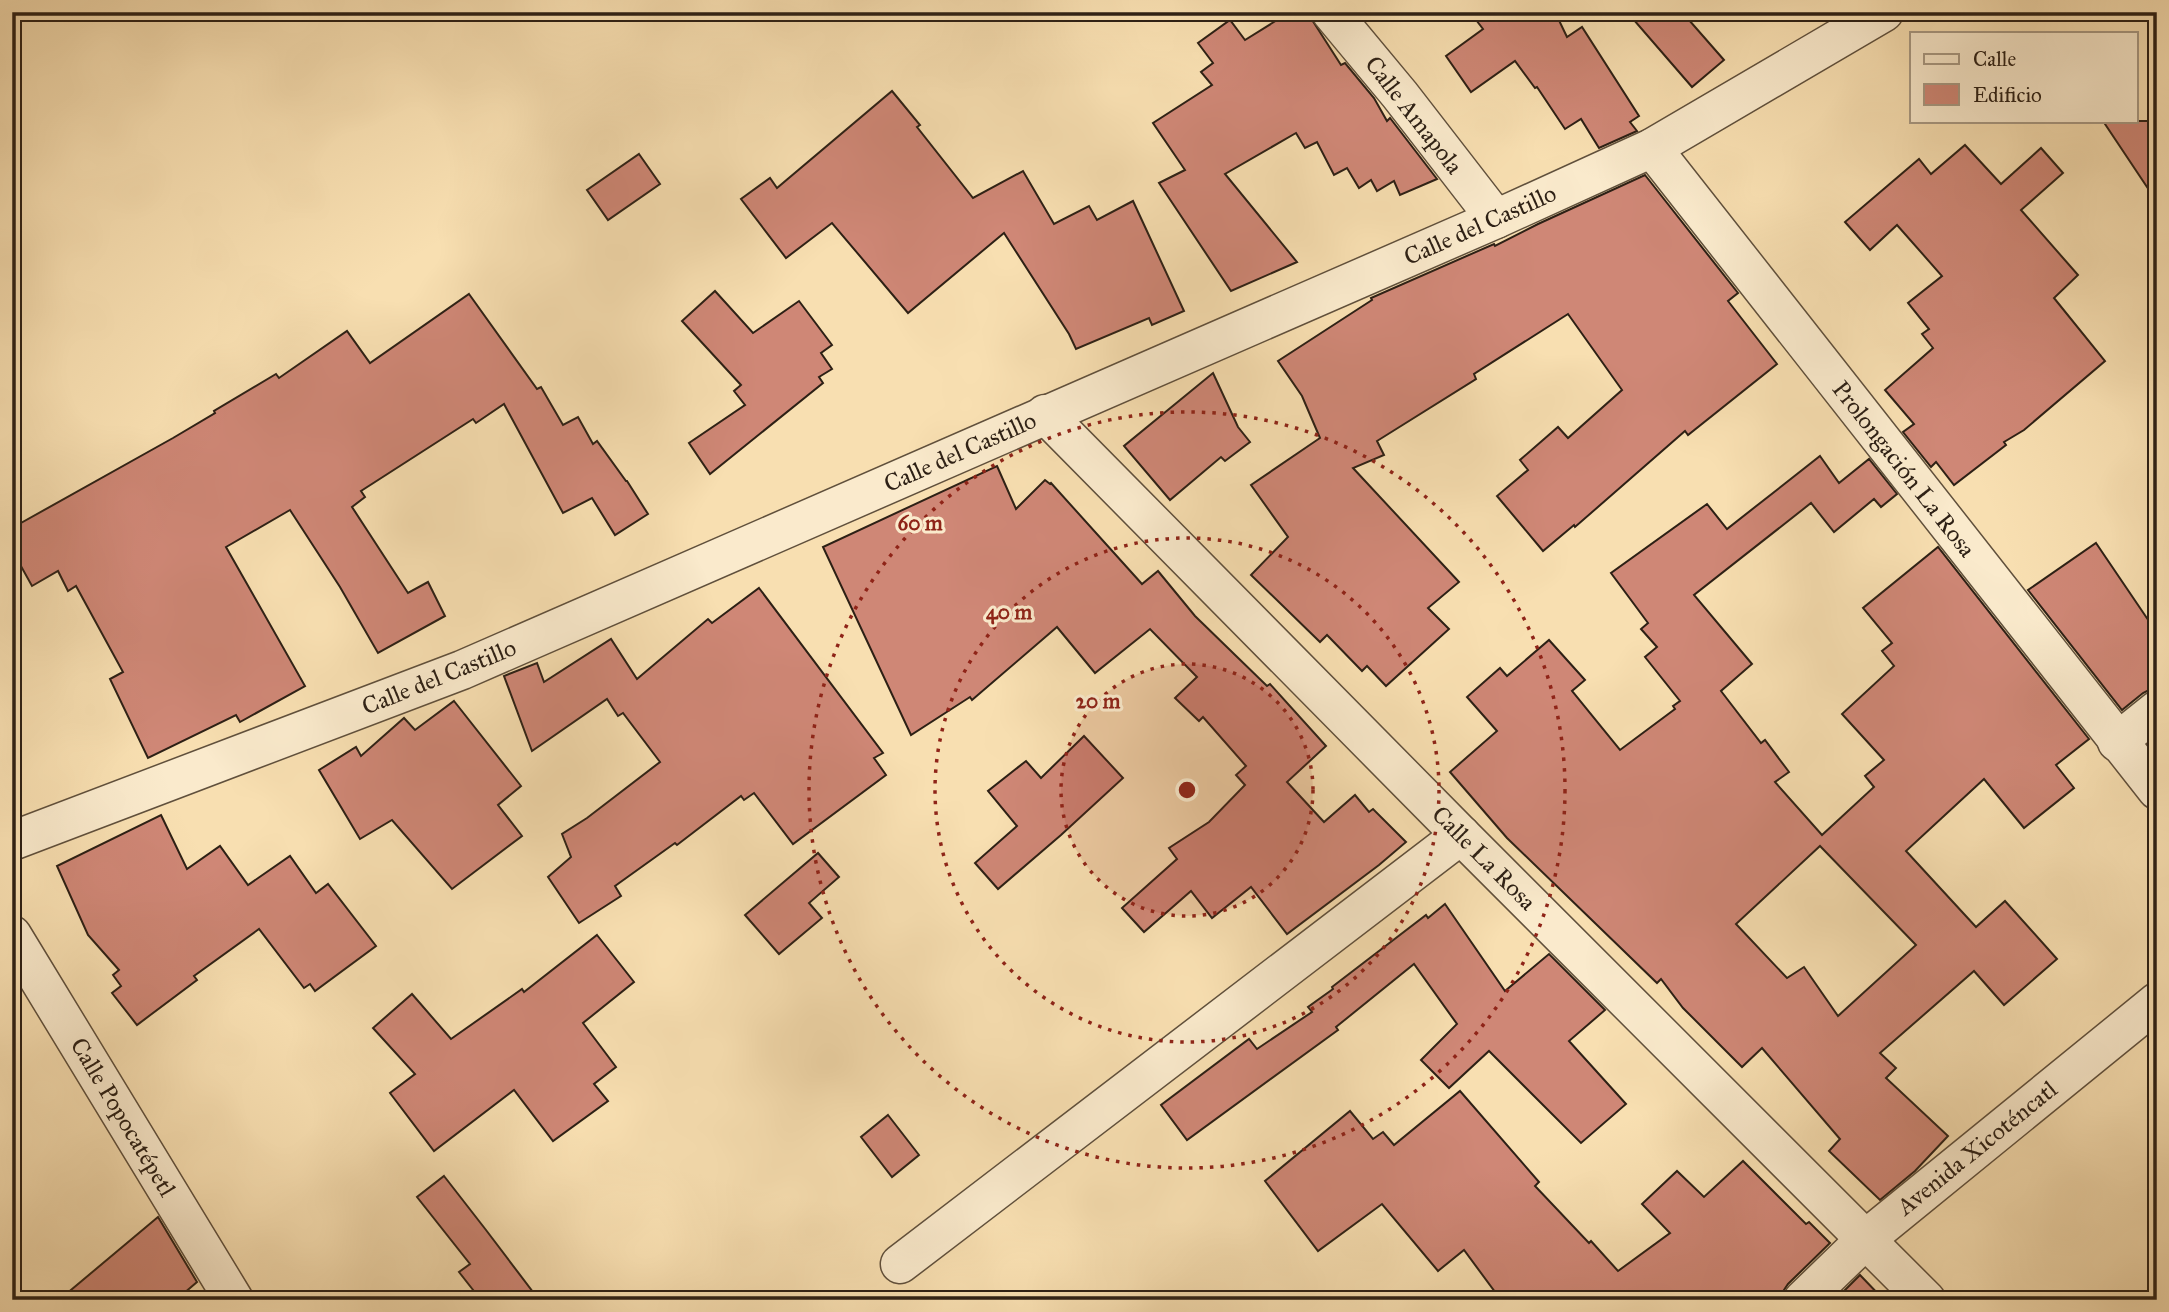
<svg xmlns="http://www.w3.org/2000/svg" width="2169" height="1312" viewBox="0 0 2169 1312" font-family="'IM FELL Great Primer',serif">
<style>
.building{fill:#cf8776;stroke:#2d2015;stroke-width:2;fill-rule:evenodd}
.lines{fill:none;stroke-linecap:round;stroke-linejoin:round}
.minor-casing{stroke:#60503c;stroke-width:41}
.minor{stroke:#faeacc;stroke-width:38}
.ring{fill:none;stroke:#8f2418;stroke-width:3.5;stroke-dasharray:3.5 7}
.labels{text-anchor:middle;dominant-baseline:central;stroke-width:6;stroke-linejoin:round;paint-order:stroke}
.street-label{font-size:24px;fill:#2d2015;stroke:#faeacc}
.centre{fill:#8f2418;stroke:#faeacc;stroke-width:3.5}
.ring-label{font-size:21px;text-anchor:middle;font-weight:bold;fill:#8f2418;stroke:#faeacc;stroke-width:6;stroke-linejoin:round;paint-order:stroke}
</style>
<rect width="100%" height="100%" fill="#f8dfb1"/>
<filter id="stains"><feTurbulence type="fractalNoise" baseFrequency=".00286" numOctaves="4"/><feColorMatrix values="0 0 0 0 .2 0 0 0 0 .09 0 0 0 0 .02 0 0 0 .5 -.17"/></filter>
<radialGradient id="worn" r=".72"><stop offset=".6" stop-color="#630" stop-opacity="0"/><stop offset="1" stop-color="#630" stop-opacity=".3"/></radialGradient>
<!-- building -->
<g class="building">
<path d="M1290 12H1307L1341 65 1345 63 1374 98 1387 121 1390 118 1437 179 1400 195 1394 181 1377 191 1371 180 1359 188 1347 168 1334 175 1317 142 1305 148 1296 133 1225 174 1297 262 1231 291 1159 183 1185 170 1153 123 1212 85 1201 72 1213 63 1198 43 1230 20 1245 40Z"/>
<path d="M1470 12H1555L1567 37 1582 27 1639 116 1630 122 1637 131 1599 148 1581 119 1565 129 1537 87 1535 88 1515 61 1471 92 1446 56 1483 29Z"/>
<path d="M1627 12H1682L1724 60 1692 87Z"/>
<path d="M892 91 920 125 917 127 973 198 1023 171 1054 224 1089 206 1097 220 1133 201 1184 311 1152 325 1149 318 1076 349 1069 334 1004 233 908 313 832 223 786 258 741 199 770 178 777 188Z"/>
<path d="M2103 121H2157V202Z"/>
<path d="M1965 145 2001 184 2041 148 2063 173 2021 210 2078 275 2054 298 2105 361 2024 430 2004 442 2006 445 1954 485 1936 462 1931 467 1903 432 1914 424 1885 390 1933 348 1922 334 1929 329 1908 303 1942 276 1897 225 1870 250 1845 222 1919 159 1931 174Z"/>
<path d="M639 154 660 184 608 220 587 190Z"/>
<path d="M1645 175 1738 293 1728 301 1777 364 1688 435 1685 431 1575 527 1574 525 1543 551 1497 496 1528 470 1520 460 1558 427 1568 438 1622 390 1568 314 1474 374 1476 379 1377 441 1384 455 1353 468 1459 582 1428 608 1449 629 1386 686 1367 666 1362 671 1327 635 1320 642 1251 575 1288 537 1251 485 1320 438 1302 396 1278 361 1372 300 1371 298 1494 244 1495 246 1538 224Z"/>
<path d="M715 291 753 333 799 301 832 345 821 353 832 369 819 377 823 383 710 474 689 443 745 405 734 391 741 385 682 321Z"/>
<path d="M469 294 537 389 541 387 563 425 578 417 593 444 597 441 626 481H627L648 514 615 535 592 498 563 513 504 404 476 423 473 419 361 491 365 497 352 507 408 593 428 582 445 616 378 653 340 587 290 510 226 547 305 686 240 722 236 715 148 758 110 679 123 672 76 586 68 591 58 571 32 586 12 550V528L173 438 215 413 214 411 276 374 279 378 347 331 370 363Z"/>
<path d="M1213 373 1238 427 1250 442 1225 461 1221 457 1170 500 1124 446Z"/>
<path d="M1820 456 1839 483 1869 459 1897 494 1881 507 1874 499 1834 532 1811 503 1694 595 1752 664 1721 691 1761 743 1765 740 1789 772 1775 782 1822 835 1874 787 1865 776 1884 760 1842 714 1894 666 1882 651 1892 643 1863 608 1938 547 2089 739 2056 765 2074 788 2024 828 1984 779 1906 851 1976 927 2005 901 2057 959 2004 1005 1974 971 1880 1053 1896 1068 1886 1078 1948 1136 1915 1171 1880 1200 1829 1151 1840 1139 1762 1048 1742 1067 1683 1008 1661 979 1657 983 1507 838 1450 772 1497 731 1467 697 1500 668 1507 676 1549 640 1585 680 1572 691 1620 750 1675 709 1673 706 1680 701 1645 657 1657 647 1641 629 1648 623 1611 573 1707 504 1727 529ZM1820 846 1916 945 1838 1016 1804 967 1787 978 1736 924Z"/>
<path d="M997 466 1016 509 1045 480 1050 484 1051 483 1142 584 1158 571 1195 616 1267 686 1270 684 1326 746 1287 782 1324 822 1355 795 1369 812 1373 809 1406 842 1379 865 1287 934 1251 887 1212 918 1191 891 1144 932 1122 908 1177 859 1169 848 1209 822 1245 785 1236 775 1246 766 1203 717 1199 721 1175 698 1197 677 1150 629 1095 673 1057 627 972 700 970 697 911 735 823 547Z"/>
<path d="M2096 543 2157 633V686L2143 693 2122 710 2028 590Z"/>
<path d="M759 588 883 753 874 758 886 775 793 844 754 793 744 800 741 796 677 845 675 843 615 886 621 896 579 923 548 877 571 857 562 834 587 818 660 762 623 713 618 716 607 699 532 751 504 676 537 663 544 682 611 639 637 679 708 619 712 623Z"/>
<path d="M454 701 521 786 498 805 522 836 452 889 392 820 360 839 319 770 356 747 361 756 404 718 415 730Z"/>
<path d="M1084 736 1123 778 1061 835 998 889 975 863 1017 826 988 791 1026 761 1041 778Z"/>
<path d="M161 815 187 869 220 846 248 885 290 856 316 893 328 884 376 946 315 991 310 984 304 988 259 929 194 976 197 980 137 1025 112 993 121 986 113 975 119 970 88 935 57 866Z"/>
<path d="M818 853 839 877 809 903 822 918 779 954 745 915Z"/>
<path d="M1445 904 1505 991 1549 954 1605 1010 1569 1041 1626 1104 1581 1143 1489 1051 1449 1088 1421 1060 1457 1024 1414 964 1336 1027 1338 1030 1187 1140 1161 1105 1249 1039 1257 1049 1312 1012 1308 1007 1333 989 1332 987 1426 915 1428 918Z"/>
<path d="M597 935 634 982 583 1023 616 1067 594 1084 608 1101 553 1141 514 1090 434 1151 390 1093 415 1074 373 1028 412 994 451 1039 522 989 524 992Z"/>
<path d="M1460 1091 1539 1182 1535 1186 1589 1243 1591 1241 1618 1271 1670 1233 1642 1204 1677 1171 1704 1197 1743 1161 1806 1224 1809 1222 1830 1243 1788 1284 1782 1293V1300H1501L1464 1250 1438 1271 1382 1204 1318 1251 1265 1181 1350 1111 1373 1139 1383 1132 1394 1145Z"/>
<path d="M888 1115 919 1155 892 1177 861 1137Z"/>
<path d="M444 1176 486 1230 539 1300H481L459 1272 470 1264 417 1197Z"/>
<path d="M158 1217 197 1282 176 1300H59Z"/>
<path d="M1860 1275 1884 1300H1835Z"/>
</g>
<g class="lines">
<!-- minor casing -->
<g class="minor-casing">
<g id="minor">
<path d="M1331 12 1400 95 1496 219"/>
<path d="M1652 148 2157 790"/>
<path d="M1045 414 1461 835 1926 1300"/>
<path d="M2117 742 2157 710"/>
<path d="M12 841 462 670 1496 219 1652 148 1884 12"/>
<path d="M12 935 234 1300"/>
<path d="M900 1264 1461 835"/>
<path d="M1803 1300 1866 1239 2157 1002"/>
</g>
</g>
<!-- minor -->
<use href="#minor" class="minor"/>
</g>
<!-- distance rings -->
<circle cx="1187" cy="790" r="126" fill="#8f2418" fill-opacity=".12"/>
<g class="ring">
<circle cx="1187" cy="790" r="126"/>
<circle cx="1187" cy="790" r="252"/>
<circle cx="1187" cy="790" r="378"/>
</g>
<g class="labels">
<!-- street labels -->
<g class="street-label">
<text transform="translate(1414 115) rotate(52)">Calle Amapola</text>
<text transform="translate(1480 225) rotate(-24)">Calle del Castillo</text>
<text transform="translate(960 452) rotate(-24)">Calle del Castillo</text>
<text transform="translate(1904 469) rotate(52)">Prolongación La Rosa</text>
<text transform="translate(439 677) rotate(-22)">Calle del Castillo</text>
<text transform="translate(1484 858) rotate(45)">Calle La Rosa</text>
<text transform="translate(123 1117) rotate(59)">Calle Popocatépetl</text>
<text transform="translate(1977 1148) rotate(-39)">Avenida Xicoténcatl</text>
</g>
</g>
<circle cx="1187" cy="790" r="10" class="centre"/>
<g class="ring-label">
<text x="920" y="530">60 m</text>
<text x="1009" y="619">40 m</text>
<text x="1098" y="708">20 m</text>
</g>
<!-- margin -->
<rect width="2169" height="1312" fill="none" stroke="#f8dfb1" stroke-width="42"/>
<rect x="14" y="14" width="2141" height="1284" fill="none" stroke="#2d2015" stroke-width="3.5"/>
<rect x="21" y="21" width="2127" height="1270" fill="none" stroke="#2d2015" stroke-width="2"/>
<!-- legend -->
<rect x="1910" y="32" width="228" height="91" fill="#faeacc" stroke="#a89983" stroke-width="2"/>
<rect x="1924" y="54" width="35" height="10" fill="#faeacc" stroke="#a89983" stroke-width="2"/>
<text x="1973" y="66" font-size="21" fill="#2d2015">Calle</text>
<rect x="1924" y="84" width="35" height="21" fill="#cf8776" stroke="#a89983" stroke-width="2"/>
<text x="1973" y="102" font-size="21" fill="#2d2015">Edificio</text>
<rect width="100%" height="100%" filter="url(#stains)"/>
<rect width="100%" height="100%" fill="url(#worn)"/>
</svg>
